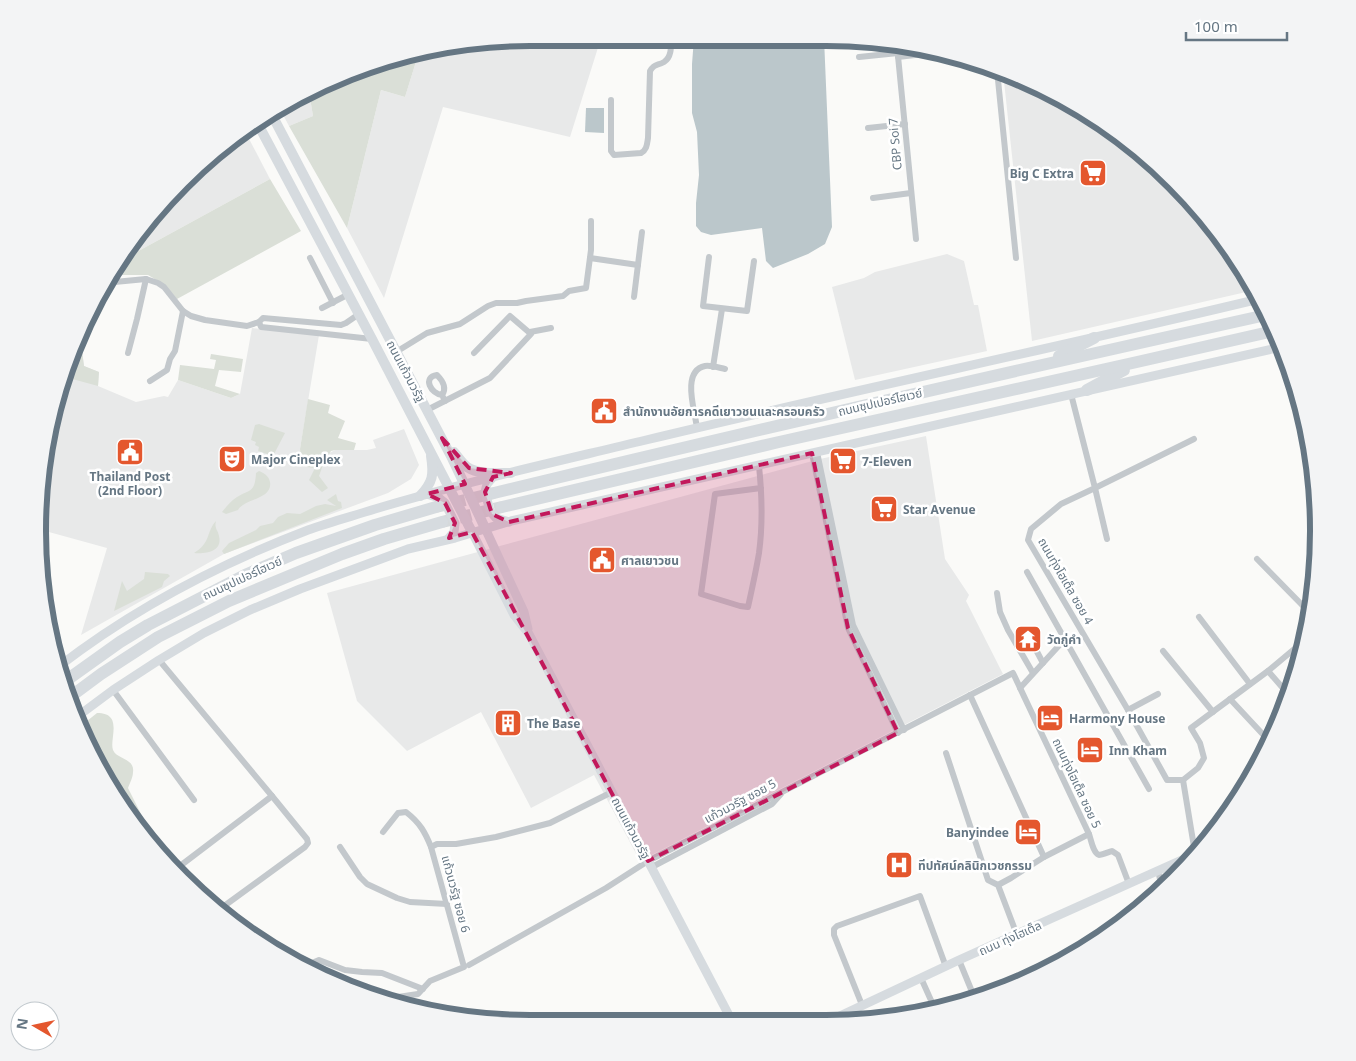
<svg xmlns="http://www.w3.org/2000/svg" width="1356" height="1061" viewBox="0 0 1356 1061" font-family="'Noto Sans','Noto Sans Thai',sans-serif">
<style>
.built{fill:#e8e9e9}
.green{fill:#dadfd7}
.water{fill:#bbc7cb}
.lines{fill:none;stroke-linecap:round;stroke-linejoin:round}
.highway-tunnel{stroke:#d5d9db;stroke-width:12;stroke-dasharray:12 6;stroke-linecap:butt}
.street{stroke:#c3c8cc;stroke-width:6}
.secondary{stroke:#d6dbdf;stroke-width:9}
.primary{stroke:#d6dbdf;stroke-width:10}
.highway{stroke:#d6dbdf;stroke-width:12}
.marked{fill:#c2185b;fill-opacity:0.2;stroke:#c2185b;stroke-width:4;stroke-dasharray:10 6;stroke-linejoin:round}
.labels{text-anchor:middle;dominant-baseline:central;stroke-width:5;stroke-linejoin:round;paint-order:stroke}
.street-label{font-size:12px;fill:#657683;stroke:#fff}
.poi-label{font-size:12px;font-weight:bold;fill:#657683;stroke:#fff;text-anchor:start}
.rim{fill:none;stroke:#657683;stroke-width:6}
</style>
<rect width="100%" height="100%" fill="#fafaf8"/>
<!-- built -->
<g class="built">
<path d="M530 38H601L570 137 443 107 384 298 347 228 381 90 405 97 419 52Z"/>
<path d="M1003 72 1072 103 1126 140 1196 206 1252 284 1255 290 1032 341Z"/>
<path d="M312 92 310 98 313 116 289 126 279 107 284 104Z"/>
<path d="M246 133 270 179 122 260 182 182Z"/>
<path d="M947 254 964 261 974 305H978L987 351 855 380 832 287 864 278 875 272Z"/>
<path d="M252 328 319 335 300 449 303 467 335 450H367L376 448 373 440 404 429 419 465 411 479 388 493 224 554 81 635 107 548 38 529 54 403 75 353 82 351 84 366 99 372 98 386 136 402 164 396 168 397 178 380 231 398 240 394Z"/>
<path d="M926 436 945 559 969 595 966 601 1003 674 640 861 594 775 531 808 481 712 407 751 357 701 327 593 820 459Z"/>
</g>
<!-- green -->
<g class="green">
<path d="M419 52 405 97 381 90 347 228 289 126 313 116 310 98 312 92 403 54Z"/>
<path d="M270 179 301 231 177 299 165 285 148 275H116L117 267 122 260Z"/>
<path d="M82 351 84 366 99 372 98 386 65 377 75 353Z"/>
<path d="M211 354 243 359 241 372 219 370 215 386 240 394 231 398 178 380 180 365 214 369 216 360 210 359Z"/>
<path d="M308 399 330 405 328 413 345 421 338 438 356 443 354 450H335L331 451 324 462 319 476 328 488 322 492 309 480 315 468 307 467V465L302 467 300 449Z"/>
<path d="M259 424 285 433 273 456 258 451 259 447 255 445 256 442 251 440 255 425Z"/>
<path d="M259 471C264 473 269 476 270 482 273 499 244 499 238 510L226 514 222 512C226 507 231 501 237 497 250 489 255 493 256 473Z"/>
<path d="M336 494 338 501 341 502 342 508 224 554 222 551 229 543 256 530 260 526 273 523 278 517 287 513 300 514 316 506 325 504 336 506 327 500Z"/>
<path d="M216 521C214 528 218 530 219 536 223 552 205 554 194 553 211 543 206 532 216 521Z"/>
<path d="M145 572 168 574 170 576 164 581 162 587 114 611 122 581 127 591 144 579Z"/>
<path d="M97 713C124 713 109 739 113 750 116 759 135 758 133 772 133 777 130 783 128 788L142 816 156 840V844L153 847 104 777 82 725Z"/>
</g>
<!-- water -->
<g class="water">
<path d="M694 38H824L832 227 825 244 808 254 773 268 766 261 762 228 711 235 701 232 696 226V203L699 175 697 132 692 113V64Z"/>
<path d="M586 108H604V133L585 132Z"/>
</g>
<g class="lines">
<!-- highway-tunnel -->
<g class="highway-tunnel">
<path d="M436 507 494 493"/>
<path d="M442 522 502 507"/>
</g>
<!-- street -->
<g class="street">
<path d="M897 46 916 239"/>
<path d="M898 49 906 48"/>
<path d="M859 57 898 53"/>
<path d="M898 57 932 53"/>
<path d="M997 70 1016 258"/>
<path d="M611 100V151L614 155 641 153C647 150 647 144 648 138L650 71C655 63 657 66 664 62 672 57 671 46 671 38"/>
<path d="M868 128 905 124"/>
<path d="M873 198 911 193"/>
<path d="M709 257 703 306 747 311 754 261"/>
<path d="M310 258 333 303"/>
<path d="M590 258 638 265"/>
<path d="M112 282 113 271"/>
<path d="M104 283 146 279 158 283 164 287 183 311 191 316 205 320 247 326 259 322"/>
<path d="M634 297 642 232"/>
<path d="M322 308 349 294"/>
<path d="M359 314 346 323 341 325 263 318 259 322 261 327 372 339"/>
<path d="M530 332 551 328"/>
<path d="M396 352 427 333 460 324 488 306 496 303H517L526 301 563 296 569 291 586 288 591 250V221"/>
<path d="M128 353 137 319 146 279"/>
<path d="M713 367 722 309"/>
<path d="M150 381 167 370 170 359 175 351 183 311"/>
<path d="M1071 394 1095 488 1061 504 1031 529 1028 540 1128 710 1167 780H1183L1198 768 1204 758 1200 743 1191 728 1268 671 1305 640"/>
<path d="M442 395C447 388 443 381 437 375 422 377 431 394 442 395L445 401"/>
<path d="M427 410 490 378 531 334 510 316 474 353"/>
<path d="M697 428C695 411 681 371 705 366 711 365 720 368 725 369"/>
<path d="M817 452 853 625 904 730"/>
<path d="M812 453 848 628 898 733"/>
<path d="M759 466C762 495 763 524 759 553 756 571 752 589 748 607L740 606 701 594 715 494 761 488"/>
<path d="M1107 539 1095 488 1194 439"/>
<path d="M1257 559 1309 612"/>
<path d="M1027 572 1149 789"/>
<path d="M997 593 1000 612 1008 630 1033 673"/>
<path d="M1199 617 1250 684"/>
<path d="M1027 633 1043 663"/>
<path d="M1163 651 1213 712"/>
<path d="M159 660 272 796 307 839 308 843 305 847 220 909"/>
<path d="M1268 671 1288 694"/>
<path d="M1020 688 1065 639"/>
<path d="M113 690 194 800"/>
<path d="M970 695 1044 857"/>
<path d="M1230 699 1270 742"/>
<path d="M1128 710 1158 694"/>
<path d="M946 753 988 880 998 885 1017 935"/>
<path d="M1183 780 1195 853"/>
<path d="M383 832 398 813 406 812C420 823 425 832 431 847"/>
<path d="M340 847 360 877 367 884 397 898 410 902 447 904"/>
<path d="M652 867 772 804 781 794"/>
<path d="M176 869 272 796"/>
<path d="M1158 870 1162 889"/>
<path d="M998 885 1011 878 1044 857 1089 834"/>
<path d="M959 960 975 999"/>
<path d="M469 965 606 888 648 861 1013 673 1089 834C1091 839 1093 853 1099 855 1101 855 1109 852 1112 851L1118 855 1129 884"/>
<path d="M311 969 312 963 319 960 345 970 362 972 382 973 423 989"/>
<path d="M921 978 934 1007"/>
<path d="M395 1002 398 997 418 994 430 981 464 967 431 847 437 844H456L496 837 550 823 612 792"/>
<path d="M862 1005 834 935V929L837 926 920 896 946 967"/>
</g>
<!-- secondary -->
<g class="secondary">
<path d="M493 477 487 484 485 492 490 511 496 518 509 522"/>
<path d="M427 494 439 498 445 503 455 523 454 532 449 538"/>
<path d="M485 528 524 612 528 629"/>
<path d="M472 532 514 615 529 634 733 1023"/>
<path d="M58 667C133 609 219 564 308 530 330 522 353 516 375 509 464 482 555 462 646 440 850 391 1055 348 1259 299"/>
<path d="M78 716 113 690 159 660 204 633 250 610 300 589 408 549 455 538 511 521 1281 347"/>
<path d="M825 1023 959 960 1195 854"/>
</g>
<!-- primary -->
<g class="primary">
<path d="M271 113 452 458 485 528"/>
<path d="M258 124 372 339 472 532"/>
<path d="M454 452C458 457 462 463 467 467 479 475 497 473 511 473"/>
<path d="M420 496C433 482 434 475 431 456"/>
</g>
<!-- highway -->
<g class="highway">
<path d="M1059 356 1094 338"/>
<path d="M1087 390 1124 370"/>
<path d="M494 493C751 431 1008 372 1266 315"/>
<path d="M502 507 779 442 1137 362 1274 331"/>
<path d="M64 682 120 642 148 625 245 575 296 553 375 525 436 507"/>
<path d="M70 697 101 674 158 637 229 601 342 554 384 539 442 522"/>
</g>
</g>
<!-- marked area -->
<path class="marked" d="M442 438 469 468 511 473 493 477 485 492 492 514 509 522 812 453 848 628 898 733 648 861 472 532 449 538 455 523 445 503 427 494 465 484Z"/>
<!-- icons -->
<defs>
<g id="supermarket-square" transform="scale(1.4375)"><rect x="-9" y="-9" width="18" height="18" rx="4" fill="#e4572e" stroke="#fff"/><path d="M-6-5.5h2.5l.6 2H6L4.5 2H-2.5L-4.4-4H-6ZM-1.5 3.2a1.3 1.3 0 1 0 .1 0ZM3 3.2a1.3 1.3 0 1 0 .1 0Z" fill="#fff"/></g>
<g id="civic-square" transform="scale(1.4375)"><rect x="-9" y="-9" width="18" height="18" rx="4" fill="#e4572e" stroke="#fff"/><path d="M-.6-6.5H3V-4.5H.6V-3L4-1V1h2V6H-6V1h2V-1L-.6-3ZM-1.2 2.5V6h2.4V2.5Z" fill="#fff"/></g>
<g id="theatre-square" transform="scale(1.4375)"><rect x="-9" y="-9" width="18" height="18" rx="4" fill="#e4572e" stroke="#fff"/><path d="M-5-5.5Q0-4 5-5.5V0Q5 5 0 6Q-5 5-5 0ZM-3.3-2.5H-1v1.5H-3.3ZM1-2.5H3.3v1.5H1ZM-2.8 1Q0 5.5 2.8 1Z" fill="#fff"/></g>
<g id="temple-square" transform="scale(1.4375)"><rect x="-9" y="-9" width="18" height="18" rx="4" fill="#e4572e" stroke="#fff"/><path d="M0-6L5-2H3V0L6.5 2.5H4V6H1.5V3h-3V6H-4V2.5H-6.5L-3 0V-2H-5Z" fill="#fff"/></g>
<g id="hotel-square" transform="scale(1.4375)"><rect x="-9" y="-9" width="18" height="18" rx="4" fill="#e4572e" stroke="#fff"/><path d="M-6-4.5h1.5V1H6V5H4.5V3h-9V5H-6ZM-4 0a1.8 1.8 0 1 1 3.6 0ZM.5 0V-2.5h3Q6-2.5 6 0Z" fill="#fff"/></g>
<g id="building-square" transform="scale(1.4375)"><rect x="-9" y="-9" width="18" height="18" rx="4" fill="#e4572e" stroke="#fff"/><path d="M-4-6H4V6H1V3H-1V6H-4ZM-2.5-4.3h1.7v1.8h-1.7ZM.8-4.3h1.7v1.8H.8ZM-2.5-1h1.7V.8h-1.7ZM.8-1h1.7V.8H.8Z" fill="#fff"/></g>
<g id="hospital-square" transform="scale(1.4375)"><rect x="-9" y="-9" width="18" height="18" rx="4" fill="#e4572e" stroke="#fff"/><path d="M-5-5h3v3.5h4V-5h3V5h-3V1.5h-4V5h-3Z" fill="#fff"/></g>
</defs>
<g fill-rule="evenodd">
<use href="#supermarket-square" x="1093" y="173"/>
<use href="#civic-square" x="604" y="411"/>
<use href="#civic-square" x="130" y="452"/>
<use href="#theatre-square" x="232" y="459"/>
<use href="#supermarket-square" x="843" y="461"/>
<use href="#supermarket-square" x="884" y="509"/>
<use href="#civic-square" x="602" y="560"/>
<use href="#temple-square" x="1028" y="639"/>
<use href="#hotel-square" x="1050" y="718"/>
<use href="#building-square" x="508" y="723"/>
<use href="#hotel-square" x="1090" y="750"/>
<use href="#hotel-square" x="1028" y="832"/>
<use href="#hospital-square" x="899" y="865"/>
</g>
<g class="labels">
<!-- street labels -->
<g class="street-label">
<text transform="translate(895 144) rotate(-95)">CBP Soi 7</text>
<text transform="translate(406 371) rotate(62)">ถนนแก้วนวรัฐ</text>
<text transform="translate(880 402) rotate(-13)">ถนนซุปเปอร์ไฮเวย์</text>
<text transform="translate(242 578) rotate(-25)">ถนนซุปเปอร์ไฮเวย์</text>
<text transform="translate(1066 581) rotate(60)">ถนนทุ่งโฮเต็ล ซอย 4</text>
<text transform="translate(1077 783) rotate(65)">ถนนทุ่งโฮเต็ล ซอย 5</text>
<text transform="translate(740 801) rotate(-28)">แก้วนวรัฐ ซอย 5</text>
<text transform="translate(631 828) rotate(62)">ถนนแก้วนวรัฐ</text>
<text transform="translate(456 894) rotate(75)">แก้วนวรัฐ ซอย 6</text>
<text transform="translate(1010 938) rotate(-24)">ถนน ทุ่งโฮเต็ล</text>
</g>
<!-- poi labels -->
<g class="poi-label">
<text x="1074" y="173" text-anchor="end">Big C Extra</text>
<text x="623" y="411">สำนักงานอัยการคดีเยาวชนและครอบครัว</text>
<text x="251" y="459">Major Cineplex</text>
<text x="862" y="461">7-Eleven</text>
<text x="130" y="476" text-anchor="middle">Thailand Post<tspan x="130" dy="14">(2nd Floor)</tspan></text>
<text x="903" y="509">Star Avenue</text>
<text x="621" y="560">ศาลเยาวชน</text>
<text x="1047" y="639">วัดกู่คำ</text>
<text x="1069" y="718">Harmony House</text>
<text x="527" y="723">The Base</text>
<text x="1109" y="750">Inn Kham</text>
<text x="1009" y="832" text-anchor="end">Banyindee</text>
<text x="918" y="865">ทีปทัศน์คลินิกเวชกรรม</text>
</g>
</g>
<!-- crop -->
<path d="M0 0H1356V1061H0ZM530 46H826A484 484 0 0 1 1310 530V531A484 484 0 0 1 826 1015H530A484 484 0 0 1 46 531V530A484 484 0 0 1 530 46Z" fill="#f3f4f5" fill-rule="evenodd"/>
<path class="rim" d="M530 46H826A484 484 0 0 1 1310 530V531A484 484 0 0 1 826 1015H530A484 484 0 0 1 46 531V530A484 484 0 0 1 530 46Z"/>
<!-- north arrow -->
<g transform="translate(35 1026) rotate(279)"><circle r="24" fill="#ffffff" stroke="#c1c8cd"/>
<path d="M0-4L9 19L0 12L-9 19Z" fill="#e4572e"/>
<text y="-8" font-size="14" font-weight="bold" text-anchor="middle" fill="#657683">N</text>
</g>
<!-- scale -->
<path d="M1186 32v8h101v-8" fill="none" stroke="#657683" stroke-width="2.5"/>
<text x="1194" y="32" font-size="15" fill="#657683" stroke="#ffffff" stroke-width="4" paint-order="stroke">100 m</text>
</svg>
